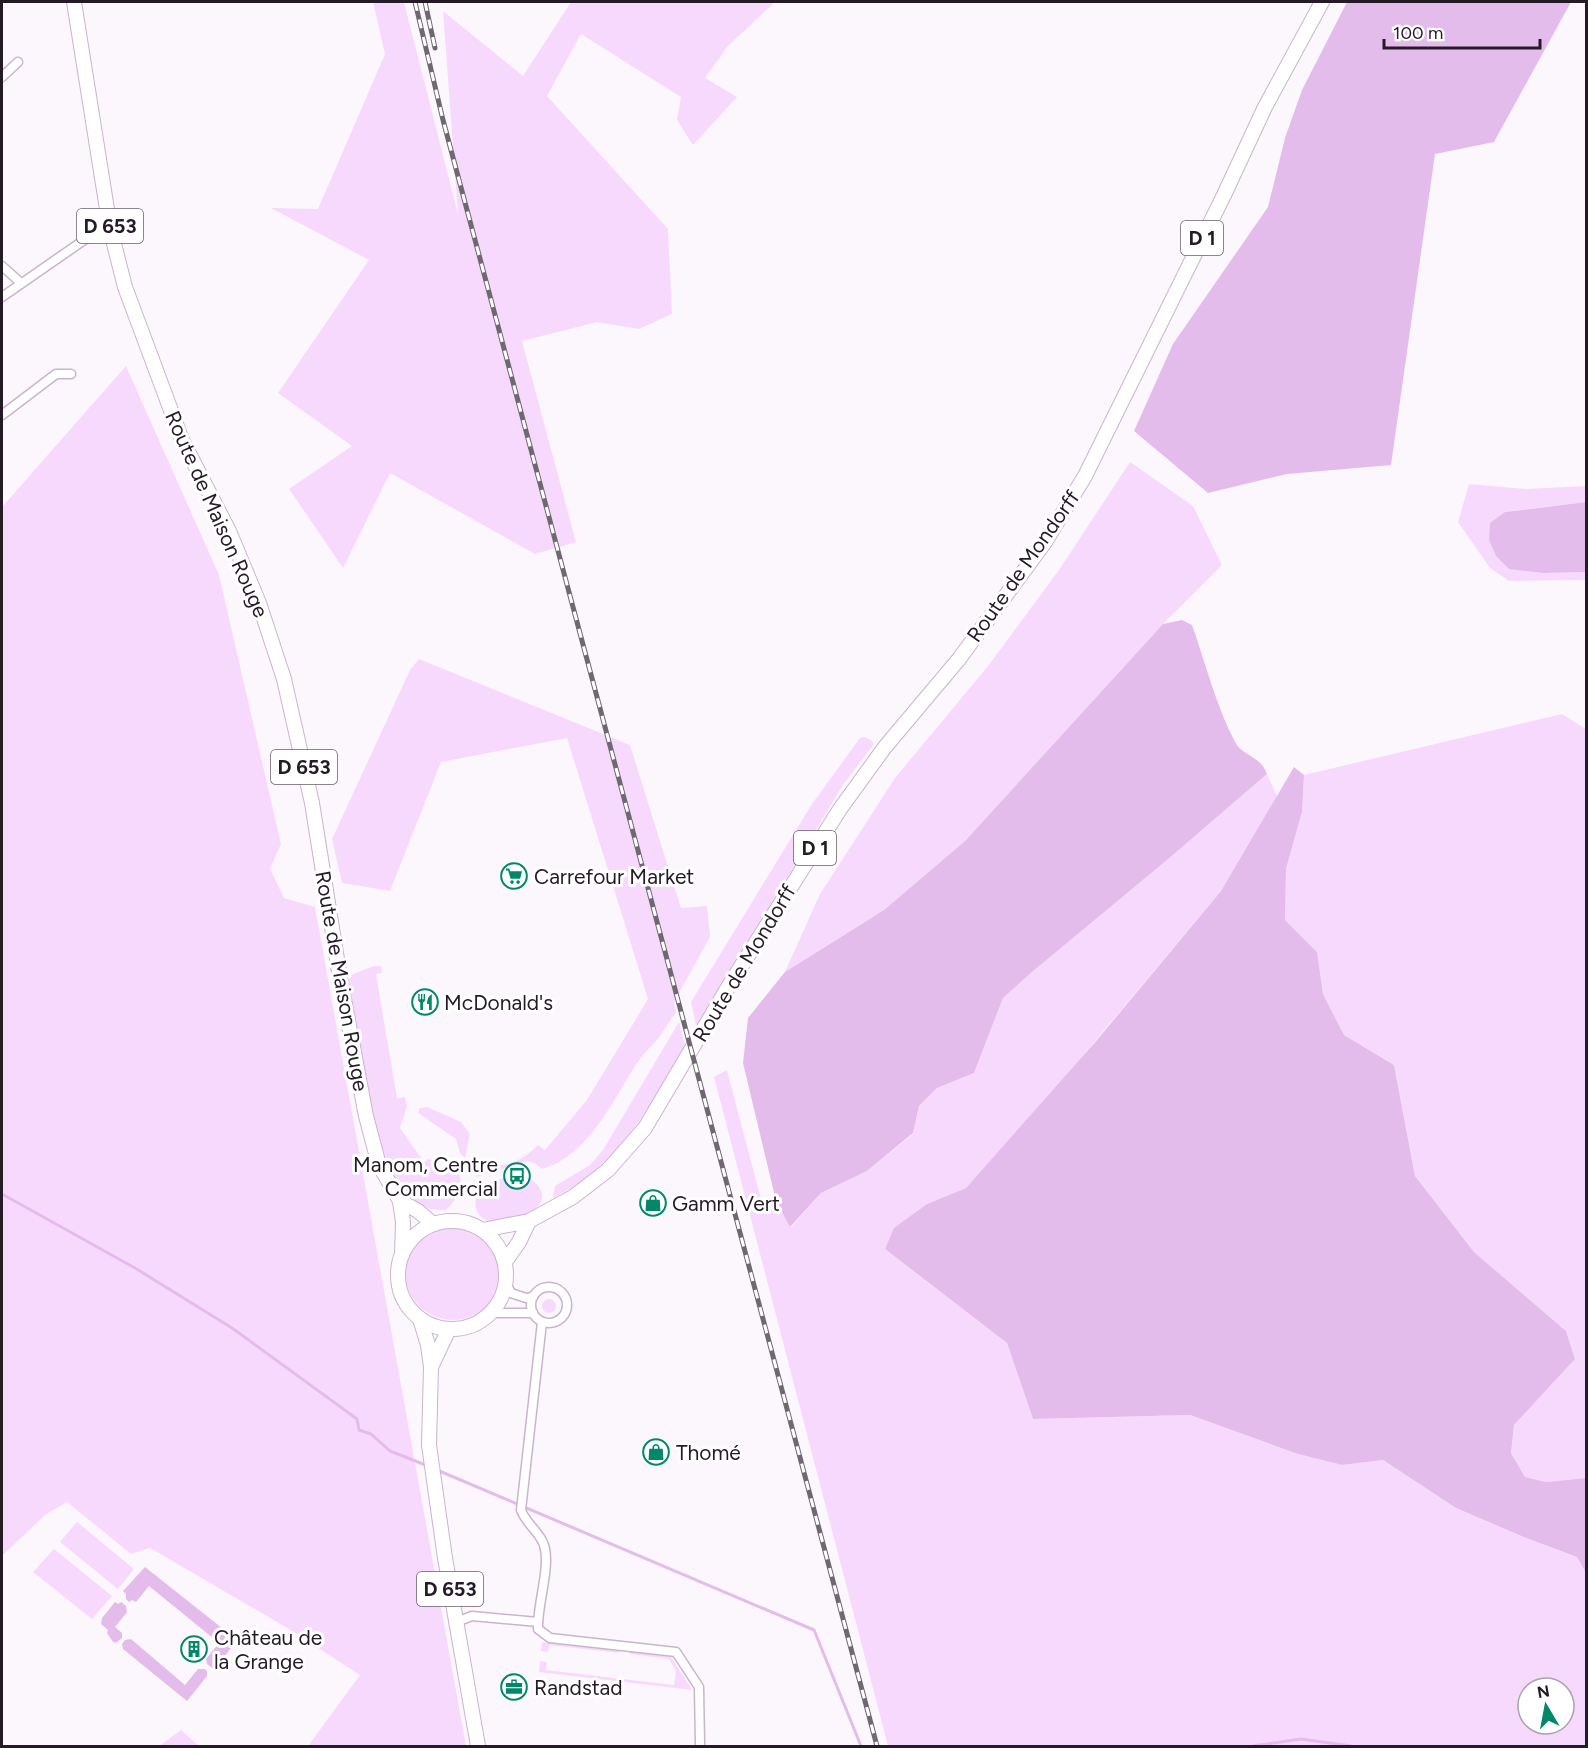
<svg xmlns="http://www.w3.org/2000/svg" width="1588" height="1748" viewBox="0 0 1588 1748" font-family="Figtree,sans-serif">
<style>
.green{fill:#f8d9fe;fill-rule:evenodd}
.water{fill:#e4bceb}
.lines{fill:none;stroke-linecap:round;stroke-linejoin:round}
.stream{stroke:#e4bceb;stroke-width:3}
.minor-casing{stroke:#cab3cf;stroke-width:11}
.primary-casing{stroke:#cab3cf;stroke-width:16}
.minor{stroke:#fff;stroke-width:8}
.primary{stroke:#fff;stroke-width:14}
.rail-casing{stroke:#6f6871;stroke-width:5}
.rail{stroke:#fff;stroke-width:3;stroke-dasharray:9;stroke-linecap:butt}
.labels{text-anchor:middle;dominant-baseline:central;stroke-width:6;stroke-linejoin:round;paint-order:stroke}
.shield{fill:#fff;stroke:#665f67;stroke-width:1.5}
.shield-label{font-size:20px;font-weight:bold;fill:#241b26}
.street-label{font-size:21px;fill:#241b26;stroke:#fff}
.poi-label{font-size:21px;fill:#241b26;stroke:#fff;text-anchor:start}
</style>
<rect width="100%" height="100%" fill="#fcf7fd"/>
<!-- green -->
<g class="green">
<path d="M373 2H404L458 214 443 11 523 76 571 2H775L728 46 705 78 737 97 693 145 677 120 681 97 581 34 547 96 668 229 672 314 639 329 597 322 522 341 576 542 535 554 390 473 343 568 289 489 352 446 278 393 369 260 271 208 318 209 385 54Z"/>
<path d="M126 366 219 575 281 844 270 869 284 898 315 907 466 1746H308L360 1675 289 1629 150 1548 131 1554 67 1502 45 1515 2 1556V507Z"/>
<path d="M1130 462 1193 506 1222 565 1163 624 965 841 884 910 785 972 820 894 895 778 988 666 1059 570Z"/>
<path d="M1469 484 1526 489 1586 486V502L1504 512 1544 573 1586 572V580L1509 581 1490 568 1458 522Z"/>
<path d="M419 659 630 745 681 908 707 906 710 937 674 1002 676 1012C669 1022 663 1033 655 1042 651 1047 646 1051 642 1056 615 1094 592 1155 542 1169L534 1163 527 1161 477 1177 478 1167C488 1163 498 1166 508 1164 520 1161 530 1153 538 1145L545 1150 587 1100 648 999 567 738 441 762 390 891 342 883 332 839 410 670Z"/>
<path d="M1562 714 1586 729V1478L1546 1482 1525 1477 1511 1453 1514 1425 1575 1359 1566 1331 1474 1252 1415 1176 1394 1065 1344 1035 1323 994 1317 952 1285 920 1286 869 1302 812 1304 775Z"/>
<path d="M865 737 871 740 874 744 843 785 701 1020 696 1025 691 1002 812 804 860 738Z"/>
<path d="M1267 774 1278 798 1221 891 1034 1114 966 1188 927 1204 895 1228 885 1249 1007 1343 1033 1419 1190 1415 1298 1454 1342 1465 1383 1460 1456 1508 1526 1538 1577 1557 1586 1573V1746H888L714 1077 727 1070 763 1207 776 1201 791 1227 821 1193 867 1171 913 1134 919 1106 937 1088 974 1073 1003 998 1032 972 1167 860ZM1528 1688H1564V1724H1528Z"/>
<path d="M374 966H381L382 973 376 974 397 1098 405 1097 407 1107 400 1128 424 1162 428 1159 432 1160 430 1166 446 1171 448 1165C470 1170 459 1199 446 1210 436 1210 424 1209 416 1202 370 1166 358 1037 348 981L353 974Z"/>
<path d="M679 1022 685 1045C651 1105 619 1166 553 1198L555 1186 590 1165 603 1150Z"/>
<path d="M427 1107 461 1122 470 1134 465 1158 460 1153 456 1139 418 1113 420 1108Z"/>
<path d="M519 1175C534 1176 551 1195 537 1207 528 1216 514 1218 502 1221 475 1227 466 1198 487 1184 496 1179 509 1177 519 1175Z"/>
<circle cx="453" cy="1272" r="48"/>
<circle cx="549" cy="1306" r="7"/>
<path d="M77 1522 134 1569 118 1589 60 1542Z"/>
<path d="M54 1549 112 1596 92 1619 33 1572Z"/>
<path d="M542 1642 619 1651V1653L549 1645 548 1652 541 1651Z"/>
<path d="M630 1652 671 1657 692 1690 539 1672 540 1661 547 1662 546 1670 674 1685 676 1671 669 1659 630 1654Z"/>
<path d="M181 1730 199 1746H159Z"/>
</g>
<!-- water -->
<g class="water">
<path d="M1347 2H1571L1494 142 1435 154 1391 465 1287 474 1208 493 1134 431 1173 344 1268 207 1285 138 1302 90Z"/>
<path d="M1586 502V572L1544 573 1509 569 1496 556 1489 540 1490 523 1505 512Z"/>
<path d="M1182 620 1192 625C1206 664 1216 706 1235 742 1242 756 1260 755 1267 774L1167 860 1032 972 1003 998 974 1073 937 1088 919 1106 913 1133 867 1171 821 1193 790 1227 776 1201 743 1063 748 1018 785 972 884 910 965 841 1163 624Z"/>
<path d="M1294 767 1304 775 1302 812 1286 869 1285 920 1317 952 1323 994 1344 1035 1394 1065 1415 1176 1474 1252 1566 1331 1575 1359 1514 1425 1511 1453 1525 1477 1546 1482 1586 1478V1573L1577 1557 1526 1538 1456 1508 1383 1460 1342 1465 1298 1454 1190 1415 1033 1419 1007 1343 885 1249 894 1228 927 1204 966 1188 1097 1040 1221 891Z"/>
<path d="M145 1567 237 1640 216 1668H212L207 1664 206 1659 219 1643 149 1586 136 1602 132 1600 129 1602 126 1599V1594L123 1591Z"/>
<path d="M115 1602 118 1604 121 1602 126 1606 127 1612 115 1627 122 1633V1638L116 1643 113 1642 107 1633 108 1630 101 1624 102 1618Z"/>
<path d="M131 1639 185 1685 198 1669H204L207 1671V1676L187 1701 123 1649 122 1644 125 1640Z"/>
</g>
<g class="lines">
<!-- stream -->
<g class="stream">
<path d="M2 1194 135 1268 232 1328 357 1419 359 1430 371 1434 390 1451 428 1466"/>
<path d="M437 1470 814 1630 861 1746"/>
<path d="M1253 1746 1301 1739 1351 1746"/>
</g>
<!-- minor casing -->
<g class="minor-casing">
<g id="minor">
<path d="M2 77 18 62"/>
<path d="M2 266 21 283"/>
<path d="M2 297 87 238 110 228"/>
<path d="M2 415 56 374H71"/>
<path d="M506 1283 511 1293 526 1298 533 1297"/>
<circle cx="549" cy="1305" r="18"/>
<path d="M491 1313H533"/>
<path d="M542 1322 521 1510C526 1524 540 1532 544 1545 551 1567 537 1604 538 1629L550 1638 676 1652 699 1687 700 1744"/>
<path d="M456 1622 472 1616 538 1622"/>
</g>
</g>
<!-- primary casing -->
<g class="primary-casing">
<g id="primary">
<path d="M74 2 110 228 125 287 182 440 229 531 259 603 284 679 312 803 340 978 366 1116 379 1165 400 1201 403 1222 402 1255"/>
<path d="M400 1201 418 1211 433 1224"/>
<circle cx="452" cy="1275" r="54"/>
<path d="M483 1230 529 1221 573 1197 608 1170 645 1128 730 984 840 809 885 747 959 659 1045 542 1085 476 1224 195 1265 107 1322 2"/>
<path d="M505 1262 519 1242 529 1221"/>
<path d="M420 1319 428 1345 431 1367 429 1445 445 1558 478 1746"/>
<path d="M431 1367 449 1329"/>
</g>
</g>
<!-- minor -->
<use href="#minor" class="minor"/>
<!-- primary -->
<use href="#primary" class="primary"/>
<!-- rail casing -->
<g class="rail-casing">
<g id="rail">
<path d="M415 2 443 120 877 1746"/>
<path d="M425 2 435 48"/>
</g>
</g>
<!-- rail -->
<use href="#rail" class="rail"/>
</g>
<!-- icons -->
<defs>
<g id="supermarket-ring" transform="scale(1.35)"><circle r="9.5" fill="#fff" stroke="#02876a" stroke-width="1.5"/><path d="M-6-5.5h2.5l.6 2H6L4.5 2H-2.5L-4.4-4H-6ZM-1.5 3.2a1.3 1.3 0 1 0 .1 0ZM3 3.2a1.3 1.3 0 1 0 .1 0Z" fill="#02876a"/></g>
<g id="restaurant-ring" transform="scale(1.35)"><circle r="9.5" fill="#fff" stroke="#02876a" stroke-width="1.5"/><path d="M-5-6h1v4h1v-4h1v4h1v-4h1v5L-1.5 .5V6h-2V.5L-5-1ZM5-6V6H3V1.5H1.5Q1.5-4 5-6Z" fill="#02876a"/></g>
<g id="bus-ring" transform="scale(1.35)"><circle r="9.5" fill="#fff" stroke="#02876a" stroke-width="1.5"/><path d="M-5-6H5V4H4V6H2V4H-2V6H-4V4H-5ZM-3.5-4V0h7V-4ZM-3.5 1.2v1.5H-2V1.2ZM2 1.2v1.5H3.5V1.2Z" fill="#02876a"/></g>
<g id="shop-ring" transform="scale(1.35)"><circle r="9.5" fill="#fff" stroke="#02876a" stroke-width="1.5"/><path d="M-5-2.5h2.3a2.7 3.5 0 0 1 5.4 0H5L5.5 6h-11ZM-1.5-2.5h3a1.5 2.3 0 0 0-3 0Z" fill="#02876a"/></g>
<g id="building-ring" transform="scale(1.35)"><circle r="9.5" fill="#fff" stroke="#02876a" stroke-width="1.5"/><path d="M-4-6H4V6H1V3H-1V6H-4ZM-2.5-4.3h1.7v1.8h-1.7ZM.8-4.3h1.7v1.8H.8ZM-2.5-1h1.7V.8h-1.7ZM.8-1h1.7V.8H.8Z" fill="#02876a"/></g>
<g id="office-ring" transform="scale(1.35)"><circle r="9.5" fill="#fff" stroke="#02876a" stroke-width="1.5"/><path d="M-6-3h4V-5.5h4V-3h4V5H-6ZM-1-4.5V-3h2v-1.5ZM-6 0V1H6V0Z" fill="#02876a"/></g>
</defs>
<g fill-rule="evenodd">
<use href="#supermarket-ring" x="514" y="876"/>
<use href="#restaurant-ring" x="425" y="1002"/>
<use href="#bus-ring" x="517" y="1176"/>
<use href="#shop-ring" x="653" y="1203"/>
<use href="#shop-ring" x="656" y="1452"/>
<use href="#building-ring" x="194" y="1649"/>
<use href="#office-ring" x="514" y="1687"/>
</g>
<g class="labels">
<!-- shield labels -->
<g class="shield">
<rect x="77" y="209" width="66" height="34" rx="4.5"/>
<rect x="1181" y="221" width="42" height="34" rx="4.5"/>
<rect x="271" y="750" width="66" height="34" rx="4.5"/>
<rect x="794" y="831" width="42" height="34" rx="4.5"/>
<rect x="417" y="1572" width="66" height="34" rx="4.5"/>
</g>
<g class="shield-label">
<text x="110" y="226">D 653</text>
<text x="1202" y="238">D 1</text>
<text x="304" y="767">D 653</text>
<text x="815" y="848">D 1</text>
<text x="450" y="1589">D 653</text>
</g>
<!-- street labels -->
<g class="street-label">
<text transform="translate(217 514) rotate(66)">Route de Maison Rouge</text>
<text transform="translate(1023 566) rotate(-55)">Route de Mondorff</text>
<text transform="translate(744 963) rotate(-59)">Route de Mondorff</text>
<text transform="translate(342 981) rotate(80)">Route de Maison Rouge</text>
</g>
<!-- poi labels -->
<g class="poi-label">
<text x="534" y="876">Carrefour Market</text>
<text x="444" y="1002">McDonald's</text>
<text x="498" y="1164" text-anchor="end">Manom, Centre<tspan x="498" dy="24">Commercial</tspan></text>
<text x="672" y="1203">Gamm Vert</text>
<text x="676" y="1452">Thomé</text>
<text x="214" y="1637">Château de<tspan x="214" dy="24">la Grange</tspan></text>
<text x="534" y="1687">Randstad</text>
</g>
</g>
<!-- border -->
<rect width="1588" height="1748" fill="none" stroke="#241b26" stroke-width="6"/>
<!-- north arrow -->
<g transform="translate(1546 1706) rotate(350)"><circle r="28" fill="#ffffff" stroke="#a7a4a8" stroke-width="1.5"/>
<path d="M0-4.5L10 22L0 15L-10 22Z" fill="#02876a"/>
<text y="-9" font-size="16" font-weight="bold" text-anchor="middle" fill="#241b26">N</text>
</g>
<!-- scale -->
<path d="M1384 39v9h156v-9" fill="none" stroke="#241b26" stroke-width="3"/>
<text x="1393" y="39" font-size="18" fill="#241b26" stroke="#ffffff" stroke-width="4.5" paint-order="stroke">100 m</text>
</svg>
